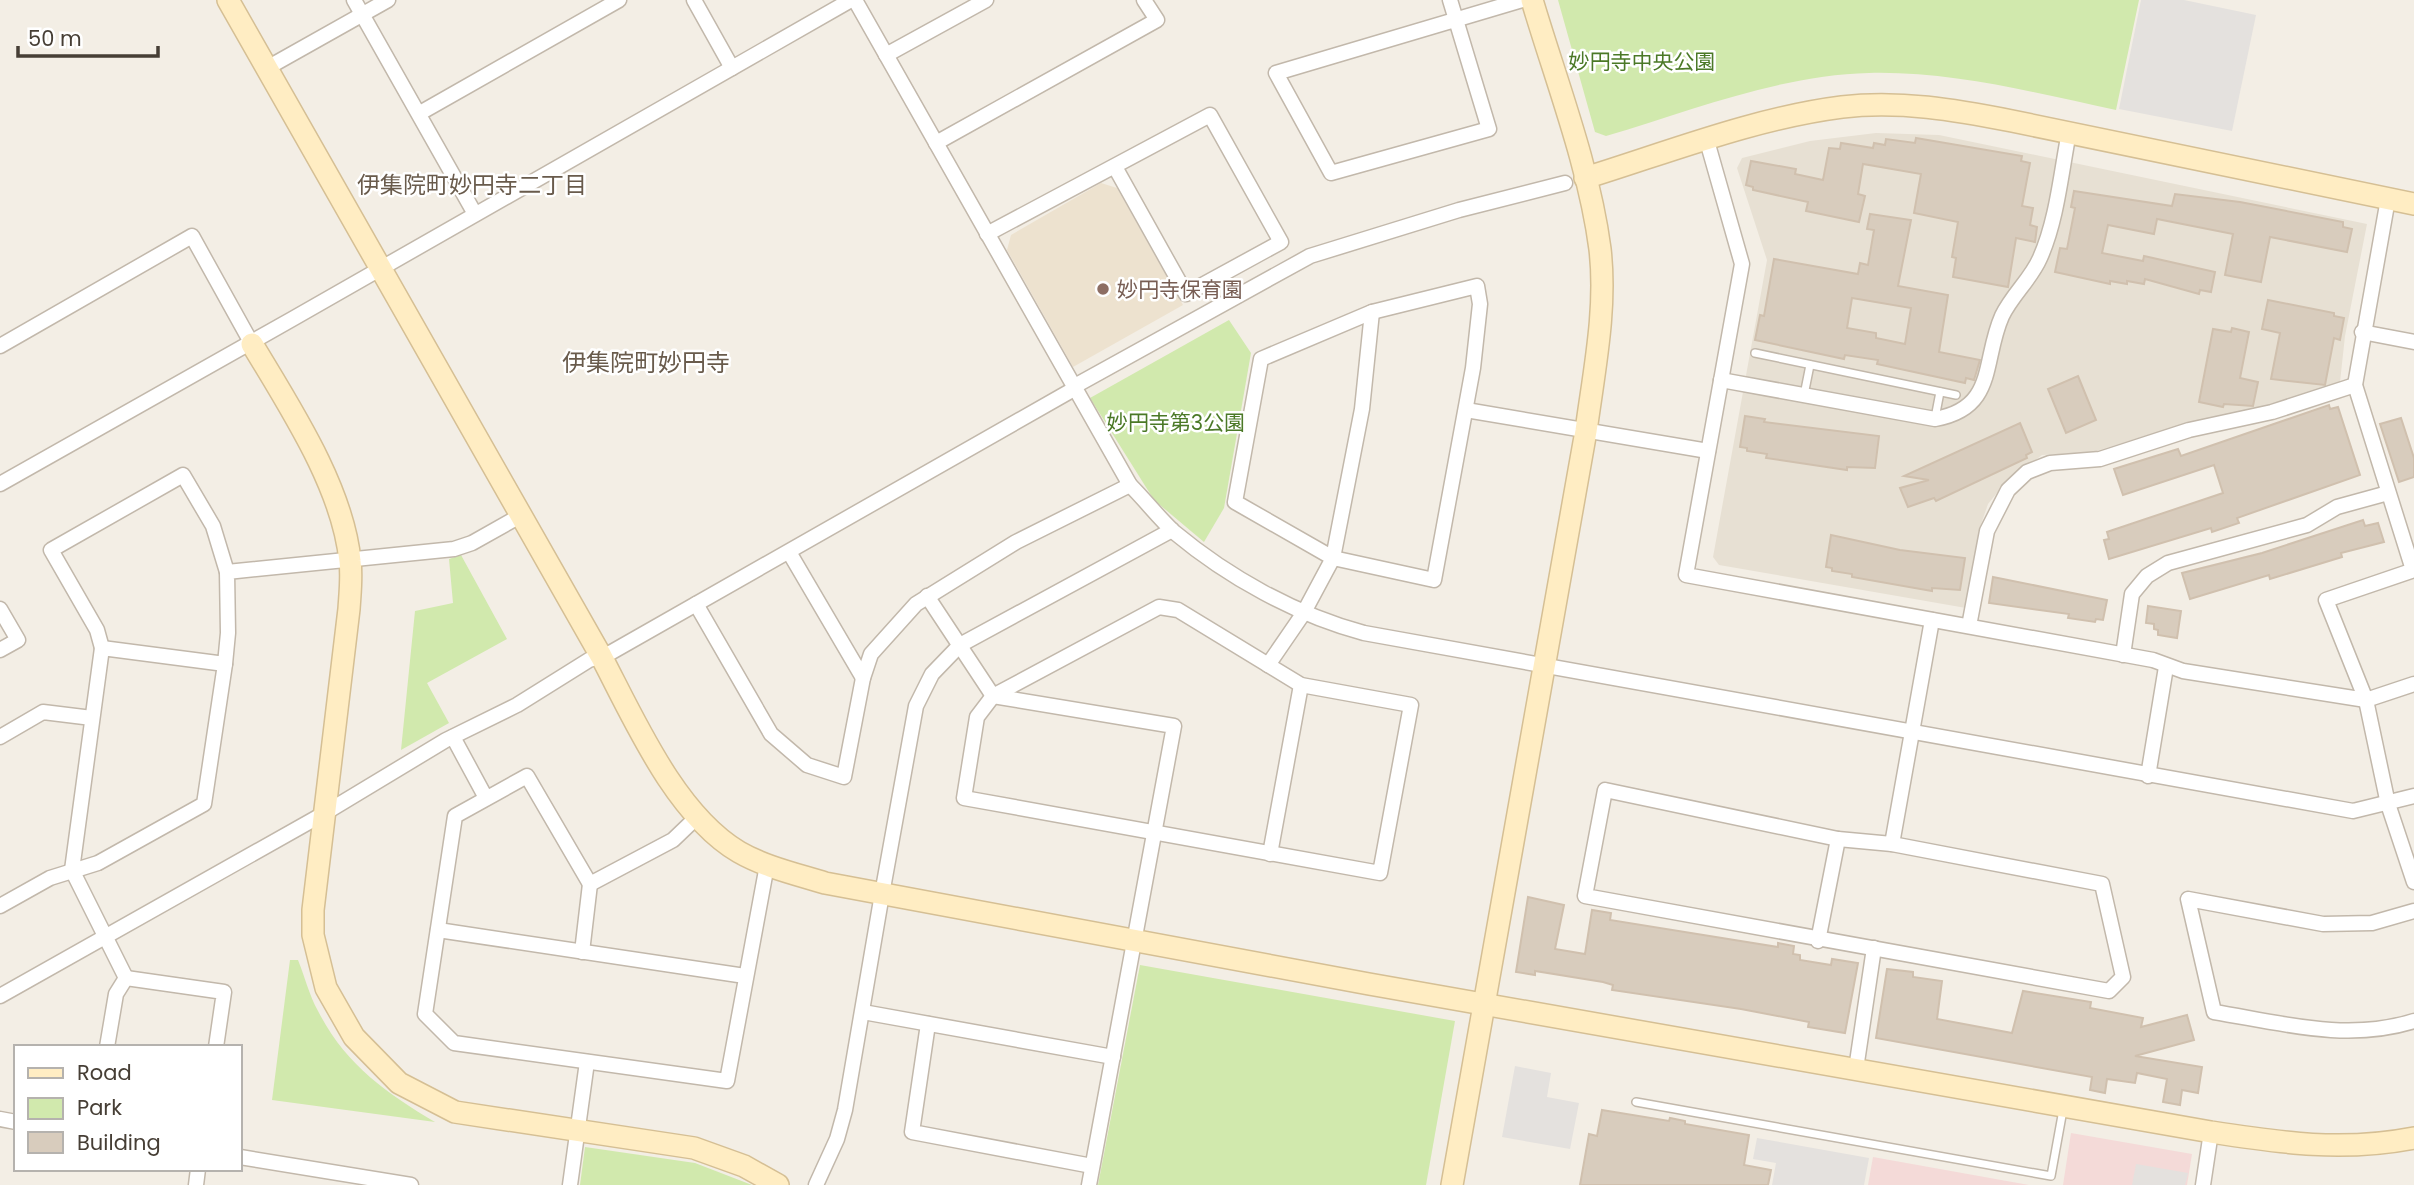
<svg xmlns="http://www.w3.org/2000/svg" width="2414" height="1185" viewBox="0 0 2414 1185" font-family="Poppins,'Noto Sans JP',sans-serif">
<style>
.residential{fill:#e7e0d3}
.education{fill:#ede2cf}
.medical{fill:#f4dad8}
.green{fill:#d1e9ad}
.parking{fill:#e4e1de}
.building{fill:#d8ccbd;stroke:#d0c0ae;stroke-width:2;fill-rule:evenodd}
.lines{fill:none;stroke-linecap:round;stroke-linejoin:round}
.lane-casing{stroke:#c2b8ab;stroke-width:10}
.street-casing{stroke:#c2b8ab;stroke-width:17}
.secondary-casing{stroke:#d5bf94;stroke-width:24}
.lane{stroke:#fff;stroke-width:7}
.street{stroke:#fff;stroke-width:14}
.secondary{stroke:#ffedc3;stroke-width:21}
.education-dot{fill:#8d6e63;stroke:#fff;stroke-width:2.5}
.labels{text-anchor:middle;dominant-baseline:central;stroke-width:5;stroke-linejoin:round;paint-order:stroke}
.park-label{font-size:21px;fill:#4b7927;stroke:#fff}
.education-label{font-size:21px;fill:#785e54;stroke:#fff;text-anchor:start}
.neighbourhood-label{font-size:23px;fill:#695b4c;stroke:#fff}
.quarter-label{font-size:24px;fill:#695b4c;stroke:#fff}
</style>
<rect width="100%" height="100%" fill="#f3eee5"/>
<!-- residential -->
<path class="residential" d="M1876 133 1939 135 2367 224 2345 336 2340 382 2266 407 2194 421 2093 452 2042 455 2005 483 1988 504 1979 530 1966 608 1719 565 1713 557 1767 260 1737 168 1742 158 1810 141Z"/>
<!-- education -->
<path class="education" d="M1101 183 1117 188 1183 305 1073 367 1007 250 1011 235Z"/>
<!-- medical -->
<g class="medical">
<path d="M2071 1133 2192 1154 2187 1185H2063Z"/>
<path d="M1873 1157 2029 1185H1868Z"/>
</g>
<!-- green -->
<g class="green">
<path d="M1558 0H2139L2116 110C2036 93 1952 71 1869 73 1780 75 1690 111 1606 136L1595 132Z"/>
<path d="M1229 320 1251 353 1224 508 1204 542 1154 500 1090 398Z"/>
<path d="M461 555 507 639 427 683 449 723 401 750 415 611 453 603 449 559Z"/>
<path d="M290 960H298C305 977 309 995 318 1011 345 1064 386 1093 435 1122L272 1100Z"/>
<path d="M1140 965 1455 1021 1426 1185H1098Z"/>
<path d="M585 1147 695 1163 752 1185H580Z"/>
</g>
<!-- parking -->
<g class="parking">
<path d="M2141 0H2184L2256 15 2232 131 2119 109Z"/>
<path d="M1515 1066 1551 1073 1547 1097 1579 1103 1570 1149 1502 1137Z"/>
<path d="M1757 1138 1869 1158 1864 1185H1772L1776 1163 1753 1159Z"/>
<path d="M2136 1164 2188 1173 2185 1185H2132Z"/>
</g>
<!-- building -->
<g class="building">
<path d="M1916 138 2022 156 2021 161 2030 163 2022 206 2033 208 2030 225 2037 227 2035 242 2016 238 2008 287 1953 277 1956 258 1952 257 1958 222 1914 213 1921 174 1863 164 1858 194 1865 196 1859 222 1806 211 1808 202 1753 190V187L1746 185 1751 161 1796 169 1795 174 1823 180 1829 148 1840 149 1841 143 1873 148 1874 143 1885 145 1886 139 1915 143Z"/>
<path d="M2074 191 2172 206 2175 194 2240 202 2343 222V227L2352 229 2347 252 2270 237 2261 282 2225 275 2233 234 2157 219 2154 234 2108 225 2102 253 2143 261 2144 256 2215 272 2211 292 2200 290 2199 294 2145 279 2144 284 2127 281V284L2110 281V284L2055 272 2060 248 2067 249 2075 208 2071 207Z"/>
<path d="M1870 214 1911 220 1898 286 1948 295 1939 352 1980 360 1974 380 1966 378 1965 383 1877 364 1878 360 1845 355 1844 359 1755 340 1760 315 1764 316 1774 259 1858 274 1860 263 1868 265 1874 230 1867 229ZM1852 298 1911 308 1905 344 1876 338V333L1847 328Z"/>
<path d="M2268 300 2334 313V316L2344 318 2340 340 2334 338 2325 385 2271 379 2280 333 2262 329Z"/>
<path d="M2232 328 2249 332 2240 378 2258 382 2253 406 2224 404 2223 407 2199 402 2213 329 2231 332Z"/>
<path d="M2078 376 2096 420 2066 433 2048 389Z"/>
<path d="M2329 405 2330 409 2338 407 2360 475 2237 518 2239 523 2212 532 2211 528 2109 559 2104 540 2109 539 2107 532 2223 493 2214 465 2123 495 2114 469 2178 449 2181 456Z"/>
<path d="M1745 416 1765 419 1764 422 1879 436 1875 468 1847 467V470L1766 458 1767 454 1747 451V448L1740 447Z"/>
<path d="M2401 418 2414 458V477L2399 482 2380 424Z"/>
<path d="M2020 423 2032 452 2026 455 2027 458 1936 501 1934 498 1908 507 1900 488 1929 480 1904 476Z"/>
<path d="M2363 520 2365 526 2378 523 2384 542 2341 553 2342 557 2270 579 2269 575 2190 599 2182 573 2262 553Z"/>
<path d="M1831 535 1900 550 1965 558 1960 590 1932 588V591L1852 577V574L1832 571V568L1826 567Z"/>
<path d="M1993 577 2107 600 2103 620 2096 619 2095 622 2068 618 2069 614 1989 603Z"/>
<path d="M2148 606 2181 611 2177 638 2158 635V630L2154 629V624L2146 623Z"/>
<path d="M1528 897 1564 905 1555 949 1585 954 1592 910 1611 913 1610 920 1778 947V943L1794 946 1793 954 1800 955V960L1831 965 1832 959 1858 963 1845 1033 1808 1027 1809 1022 1741 1009 1612 990 1613 985 1603 982 1535 971V975L1516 972Z"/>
<path d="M1887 969 1913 972V977L1942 981 1937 1019 2012 1033 2023 991 2091 1002 2090 1008 2143 1018 2141 1027 2187 1015 2194 1040 2135 1056 2202 1067 2198 1093 2182 1090 2180 1105 2163 1102 2167 1079 2137 1073 2135 1083 2107 1079 2105 1093 2090 1090 2092 1077 1876 1038Z"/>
<path d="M1602 1110 1669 1121 1670 1118 1685 1121V1124L1749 1135 1744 1165 1771 1170 1768 1185H1580L1589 1134 1597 1136Z"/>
</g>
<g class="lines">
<!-- lane casing -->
<g class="lane-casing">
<g id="lane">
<path d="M1755 353 1956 395"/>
<path d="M1804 395 1810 365"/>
<path d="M1935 418 1940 392"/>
<path d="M1636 1102 2051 1176 2063 1110"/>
</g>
</g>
<!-- street casing -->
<g class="street-casing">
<g id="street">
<path d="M354 0 475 214"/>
<path d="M694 0 732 68"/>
<path d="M855 0 1130 485C1145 500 1159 518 1174 532 1228 577 1296 615 1364 633L2353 811 2414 796"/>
<path d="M1450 0 1489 129 1331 173 1276 73 1522 0"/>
<path d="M886 55 986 0"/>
<path d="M267 68 388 0"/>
<path d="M420 113 619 0"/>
<path d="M1707 141 1742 264 1686 575 2153 660 2183 671 2366 700 2414 684"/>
<path d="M936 143 1157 20 1144 0"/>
<path d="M2388 199 2355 385 2413 570"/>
<path d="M987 234 1210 115 1281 242 1186 294 1115 167"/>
<path d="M1477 286 1480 304 1473 368 1434 580 1333 558 1235 502 1261 359 1372 312Z"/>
<path d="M2362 332 2414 342"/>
<path d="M0 346 192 236 252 344"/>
<path d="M1721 380 1935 419C1997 408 1982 361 2002 316 2012 295 2031 279 2040 258 2057 220 2061 173 2069 132"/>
<path d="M1073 387 1310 256 1459 210 1565 183"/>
<path d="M1466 410 1708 451"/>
<path d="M0 484C285 325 567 161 851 0"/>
<path d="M789 552 863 678"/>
<path d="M2414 570 2326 600 2366 700 2388 804 2414 882"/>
<path d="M927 596 993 696 1174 726 1089 1185"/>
<path d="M696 604 771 734 807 765 844 777 863 678 871 654 916 604 1016 542 1130 485"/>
<path d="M1159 607 1178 610 1301 685 1411 705 1380 873 964 798 977 717 993 696Z"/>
<path d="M0 609 18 640 0 650"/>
<path d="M1969 626 1987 531 2008 490 2027 472 2050 463 2100 459 2189 430 2272 412 2355 385"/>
<path d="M102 648 97 630 51 550 183 475 213 526 227 572"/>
<path d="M2123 655 2132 594 2147 576 2168 563 2307 525 2337 507 2388 493"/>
<path d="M1268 665 1303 614 1333 558 1362 409 1372 312"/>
<path d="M0 737 43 712 92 718"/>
<path d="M453 737 486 798"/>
<path d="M2148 776 2166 667"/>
<path d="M1605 790 1838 839 1892 844 2102 884 2123 977 2109 991 1585 896Z"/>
<path d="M698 816 673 840 590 884 527 776 455 816 425 1014 454 1043 727 1081 767 865"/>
<path d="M1892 844 1932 620"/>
<path d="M1270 854 1301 685"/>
<path d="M884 883 916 706 932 674 960 645 1172 530"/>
<path d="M0 906 50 878 98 863 204 804 225 664"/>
<path d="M2414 911 2372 923 2323 924 2188 899 2214 1012C2281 1023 2348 1042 2414 1021"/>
<path d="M438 930 745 976"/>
<path d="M1818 941 1838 839"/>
<path d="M582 952 590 884"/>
<path d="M126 978 224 992 216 1047"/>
<path d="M0 996 325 813 446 740 517 705 589 660 610 653 1074 389"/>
<path d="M863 1012 1113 1057"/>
<path d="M928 1024 912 1132 1092 1166"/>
<path d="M107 1047 116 994 126 978 72 870 102 648 225 664 228 633 227 572 454 549 472 543 520 516"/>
<path d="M1856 1069 1874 948"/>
<path d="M0 1119 16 1122"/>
<path d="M240 1157 411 1185"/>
<path d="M196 1185 198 1169"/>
<path d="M570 1185 587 1062"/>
<path d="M816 1185 837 1139 845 1110 882 894"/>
<path d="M2203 1185 2211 1132"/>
</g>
</g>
<!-- secondary casing -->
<g class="secondary-casing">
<g id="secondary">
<path d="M228 0 601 656C634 719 675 814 739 852 765 867 796 874 825 883L1369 984 2211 1132C2283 1143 2342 1152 2414 1138"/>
<path d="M1585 178C1669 152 1755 118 1842 107 1899 100 1956 110 2012 121L2414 204"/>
<path d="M252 344C289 406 343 487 350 561 352 577 350 593 349 609L313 910V935L326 988 354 1037 399 1083 455 1112 694 1148 744 1166 778 1185"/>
<path d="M1452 1185 1586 431C1594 371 1607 309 1600 249 1589 165 1556 81 1532 0"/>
</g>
</g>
<!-- lane -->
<use href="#lane" class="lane"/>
<!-- street -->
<use href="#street" class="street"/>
<!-- secondary -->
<use href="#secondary" class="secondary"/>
</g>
<!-- markers -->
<circle class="education-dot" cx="1103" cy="289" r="7"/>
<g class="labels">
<!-- park labels -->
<g class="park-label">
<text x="1642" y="61">妙円寺中央公園</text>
<text x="1176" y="422">妙円寺第3公園</text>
</g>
<!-- education labels -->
<g class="education-label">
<text x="1117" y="289">妙円寺保育園</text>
</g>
<!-- neighbourhood labels -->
<g class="neighbourhood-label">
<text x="472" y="185">伊集院町妙円寺二丁目</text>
</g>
<!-- quarter labels -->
<g class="quarter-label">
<text x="646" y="362">伊集院町妙円寺</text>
</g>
</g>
<!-- legend -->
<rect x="14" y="1045" width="228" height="126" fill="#ffffff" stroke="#b5b2ae" stroke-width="2"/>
<rect x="28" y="1068" width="35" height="10" fill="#ffedc3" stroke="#b5b2ae" stroke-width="2"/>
<text x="77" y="1080" font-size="21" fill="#463e35">Road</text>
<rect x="28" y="1098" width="35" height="21" fill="#d1e9ad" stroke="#b5b2ae" stroke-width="2"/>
<text x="77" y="1115" font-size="21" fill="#463e35">Park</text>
<rect x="28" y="1132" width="35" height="21" fill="#d8ccbd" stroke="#b5b2ae" stroke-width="2"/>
<text x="77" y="1150" font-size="21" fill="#463e35">Building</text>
<!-- scale -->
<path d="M18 46v10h140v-10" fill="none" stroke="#463e35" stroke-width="3.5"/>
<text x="28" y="46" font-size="21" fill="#463e35" stroke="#ffffff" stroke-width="5" paint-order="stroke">50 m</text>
</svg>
